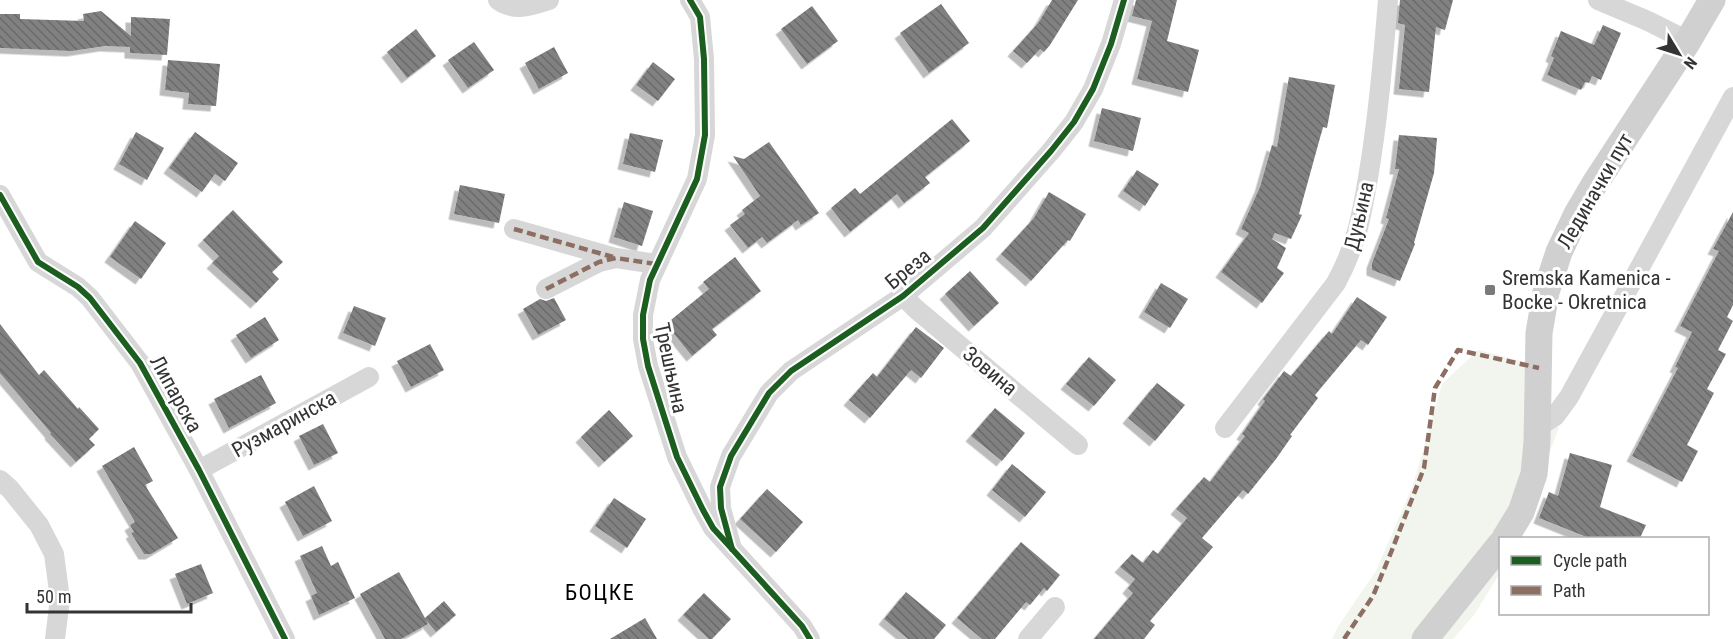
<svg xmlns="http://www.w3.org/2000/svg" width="1733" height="639" viewBox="0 0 1733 639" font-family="'Roboto Condensed',sans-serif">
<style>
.grass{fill:#f1f5ed}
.building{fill:url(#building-back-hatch);filter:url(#shadow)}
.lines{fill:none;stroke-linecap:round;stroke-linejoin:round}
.street{stroke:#d7d7d7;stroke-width:20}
.secondary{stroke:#d0d0d0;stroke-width:27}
.quiet{stroke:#8d6e63;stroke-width:4.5;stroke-dasharray:9 4.5;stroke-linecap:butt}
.cycleway-casing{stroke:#fff;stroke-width:10}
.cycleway{stroke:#1b5e20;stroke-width:6}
.poi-dot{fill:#7a7a7a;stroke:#fff;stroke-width:2}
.labels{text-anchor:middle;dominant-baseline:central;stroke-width:6;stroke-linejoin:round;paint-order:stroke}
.street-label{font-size:21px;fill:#333;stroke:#fff}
.poi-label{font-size:21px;fill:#333;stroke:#fff;text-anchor:start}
.neighbourhood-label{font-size:22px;letter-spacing:1.5px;fill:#000;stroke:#fff}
</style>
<defs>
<pattern id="building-back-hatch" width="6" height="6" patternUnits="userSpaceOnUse" patternTransform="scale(1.5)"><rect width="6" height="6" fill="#818181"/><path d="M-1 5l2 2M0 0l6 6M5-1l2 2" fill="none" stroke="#6a6a6a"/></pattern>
<filter id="shadow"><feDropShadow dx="-5.5" dy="5.5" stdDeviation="0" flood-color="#0004"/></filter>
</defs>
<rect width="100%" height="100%" fill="#fff"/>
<!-- grass -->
<path class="grass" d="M1478 350 1525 362 1531 423 1559 427 1518 538H1500V573L1474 615 1453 639H1332L1337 628 1376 571 1413 485 1442 384Z"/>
<!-- building -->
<g class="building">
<path d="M1052 0H1078L1050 45 1044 52 1040 49 1027 63 1013 51 1039 22Z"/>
<path d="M1136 0H1177L1167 41 1199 50 1188 92 1137 79 1152 21 1132 16Z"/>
<path d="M1400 0H1453L1445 30 1436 27 1429 92 1399 89 1405 25 1398 23Z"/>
<path d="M941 4 969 43 929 73 900 33Z"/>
<path d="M812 6 838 41 807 64 781 29Z"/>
<path d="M101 11 131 36V17L170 19 167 55 130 53V47L105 46 72 51 0 48V14H20V19L84 21 83 14Z"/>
<path d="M1603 25 1621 33 1601 80 1592 76 1589 83 1585 82 1581 90 1547 75 1554 58 1551 56 1561 31 1594 45Z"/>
<path d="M416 29 436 56 407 78 387 52Z"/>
<path d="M474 42 494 70 468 88 448 60Z"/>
<path d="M554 47 568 73 539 89 525 63Z"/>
<path d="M168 60 220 64 216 106 188 104 189 93 165 90Z"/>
<path d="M653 62 675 79 658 101 636 85Z"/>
<path d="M1289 77 1335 85 1327 128 1323 127 1299 214 1302 215 1291 239 1275 233 1272 239 1286 248 1277 268 1284 273 1262 303 1221 272 1249 233 1241 229 1260 187 1272 145 1277 147Z"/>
<path d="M1102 108 1141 118 1133 151 1094 141Z"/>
<path d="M952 119 970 141 925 177 930 183 904 203 897 194 850 232 831 208 855 188 860 194Z"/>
<path d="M136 132 164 148 147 180 119 164Z"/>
<path d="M195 132 238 163 225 181 215 174 202 192 169 168Z"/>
<path d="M630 133 663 140 655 172 623 164Z"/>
<path d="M1399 135 1437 138 1434 173 1414 243 1415 244 1400 281 1372 270V263L1389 219 1386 218 1399 169H1395Z"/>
<path d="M769 142 819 213 801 225 798 220 767 243 762 237 748 248 730 225 745 214 742 210 760 196 733 156 744 159Z"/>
<path d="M1137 170 1159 184 1145 206 1123 191Z"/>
<path d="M460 185 505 194 499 223 454 214Z"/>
<path d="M1049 192 1086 214 1070 241 1068 240 1031 281 1001 254 1034 218Z"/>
<path d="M624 202 653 211 642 246 614 237Z"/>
<path d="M233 210 283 262 272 272 279 279 256 303 212 263 219 256 203 240Z"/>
<path d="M1733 212V305L1727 317 1733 321 1718 350 1726 354 1707 389 1714 393 1687 445 1698 451 1682 482 1632 456 1678 368 1675 367 1692 332 1680 326 1719 251 1713 249Z"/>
<path d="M135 221 166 243 141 279 110 257Z"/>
<path d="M735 257 761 291 712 329 717 335 692 356 666 324 709 289 703 282Z"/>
<path d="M970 271 999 303 974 326 945 294Z"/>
<path d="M1161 283 1188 299 1170 328 1144 312Z"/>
<path d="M1357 297 1387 317 1368 345 1361 340 1315 395 1318 398 1290 435 1292 436 1276 459 1248 494 1243 490 1202 538 1213 547 1150 621 1155 625 1144 639H1094L1133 593 1128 588 1135 579 1120 567 1132 554 1143 563 1153 550 1158 554 1187 518 1176 509 1204 477 1210 482 1245 436 1242 434 1265 401 1263 399 1284 371 1291 376 1329 331 1332 334Z"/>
<path d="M554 298 566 320 538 335 523 309 540 299 546 301Z"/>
<path d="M354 306 386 318 375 346 343 333Z"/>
<path d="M265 317 279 340 251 358 236 335Z"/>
<path d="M0 324 39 375 44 370 78 409 79 407 99 429 89 439 95 445 76 462 50 434 51 433 0 373Z"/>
<path d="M916 327 944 348 921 378 911 370 870 418 849 400 873 373 877 377Z"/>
<path d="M430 344 444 370 411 387 397 361Z"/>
<path d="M1089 357 1116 380 1094 406 1066 384Z"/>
<path d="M261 375 276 403 229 428 214 399Z"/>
<path d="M1157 383 1185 405 1155 441 1128 418Z"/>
<path d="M995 408 1025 433 1002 461 971 436Z"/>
<path d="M609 410 633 436 604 462 581 437Z"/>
<path d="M323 424 338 453 314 465 299 436Z"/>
<path d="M134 447 153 481 145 485 178 538 151 554H144L131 533 134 532 130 525 135 522 102 466Z"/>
<path d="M1570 453 1612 465 1600 507 1646 525 1640 538H1589L1539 518 1549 492 1558 496Z"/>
<path d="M1012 464 1046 492 1025 517 992 490Z"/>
<path d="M314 486 332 521 303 536 285 502Z"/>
<path d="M767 489 803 522 776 552 740 519Z"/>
<path d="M614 498 646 519 627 548 595 526Z"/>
<path d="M1021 542 1060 575 1047 591 1044 588 1030 605 1026 602 995 639H982L957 618Z"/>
<path d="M322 546 331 566 338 562 355 598 319 615 311 596 317 593 300 556Z"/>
<path d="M201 564 213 593 187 604 175 574Z"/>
<path d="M399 572 425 618 444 601 456 615 436 632 426 620 428 624 401 639H385L360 594Z"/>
<path d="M906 592 946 625 934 639H908L884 619Z"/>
<path d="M704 593 731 619 712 639H709L683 615Z"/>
<path d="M645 618 657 639H610Z"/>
</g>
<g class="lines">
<!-- street -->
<g class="street">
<path d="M498 0C514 12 531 6 549 0"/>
<path d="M690 0 700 17 704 59 705 135 697 179 650 280 643 315V339L648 366 677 457 703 510 713 528 802 626 810 639"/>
<path d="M1598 0 1648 21 1688 41"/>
<path d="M0 195 38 262 78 287 90 298 140 363 199 470 285 639"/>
<path d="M514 229 616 258"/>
<path d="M546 289 599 262 616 258 656 264"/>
<path d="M903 296 916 309 1078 445"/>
<path d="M1225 428 1336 283C1356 246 1361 219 1368 178 1378 119 1383 60 1388 0"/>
<path d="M1536 428 1555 416 1569 397 1733 97"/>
<path d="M199 470 369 377"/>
<path d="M0 480 10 489 39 525 54 554 60 599 55 639"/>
<path d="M732 549 721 508 720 487 731 456 769 393 791 371 903 296 983 228 1051 151 1074 122 1093 89 1111 44 1124 0"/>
<path d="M1028 639 1055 607"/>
</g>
<!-- secondary -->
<g class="secondary">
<path d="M1505 538 1521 512 1534 474 1537 442 1539 333 1546 292 1559 252 1577 214 1594 185 1688 41 1712 0"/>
<path d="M1425 639 1500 545"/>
</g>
<!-- quiet -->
<g class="quiet">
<path d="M514 229 613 257"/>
<path d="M546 289 599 262 616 258 656 264"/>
<path d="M1344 639 1373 596 1392 550 1424 468 1435 388 1458 350 1539 368"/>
</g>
<!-- cycleway casing -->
<g class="cycleway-casing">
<g id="cycleway">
<path d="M690 0 700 17 704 59 705 135 697 179 650 280 643 315V339L648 366 677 457 703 510 713 528 802 626 810 639"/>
<path d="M0 195 38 262 78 287 90 298 140 363 199 470 285 639"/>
<path d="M732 549 721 508 720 487 731 456 769 393 791 371 903 296 983 228 1051 151 1074 122 1093 89 1111 44 1124 0"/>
</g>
</g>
<!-- cycleway -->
<use href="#cycleway" class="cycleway"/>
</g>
<!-- markers -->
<rect class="poi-dot" x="1484" y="284" width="12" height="12" rx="3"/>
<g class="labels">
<!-- street labels -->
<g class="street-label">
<text transform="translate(1595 191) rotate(-60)">Лединачки пут</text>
<text transform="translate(1359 216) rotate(-77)">Дуњина</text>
<text transform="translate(908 269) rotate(-39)">Бреза</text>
<text transform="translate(671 368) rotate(78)">Трешњина</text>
<text transform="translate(990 371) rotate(40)">Зовина</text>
<text transform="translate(176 394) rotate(61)">Липарска</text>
<text transform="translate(284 424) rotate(-29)">Рузмаринска</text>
</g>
<!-- poi labels -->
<g class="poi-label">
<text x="1502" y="278">Sremska Kamenica -<tspan x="1502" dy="24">Bocke - Okretnica</tspan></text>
</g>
<!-- neighbourhood labels -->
<g class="neighbourhood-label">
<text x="600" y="592">БОЦКЕ</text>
</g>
</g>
<!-- legend -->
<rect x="1499" y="537" width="210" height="78" fill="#ffffff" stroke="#adadad" stroke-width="1.5"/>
<rect x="1511" y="556" width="30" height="9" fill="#1b5e20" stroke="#adadad" stroke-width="1.5"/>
<text x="1553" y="567" font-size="18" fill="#333333">Cycle path</text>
<rect x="1511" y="586" width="30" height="9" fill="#8d6e63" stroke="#adadad" stroke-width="1.5"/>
<text x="1553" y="597" font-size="18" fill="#333333">Path</text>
<!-- north arrow -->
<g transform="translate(1679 54) rotate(128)" stroke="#ffffff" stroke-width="4.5" paint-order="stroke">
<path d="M0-4.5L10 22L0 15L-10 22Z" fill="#333333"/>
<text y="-9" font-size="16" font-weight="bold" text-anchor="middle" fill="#333333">N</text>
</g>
<!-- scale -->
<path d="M27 603v9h164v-9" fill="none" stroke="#333333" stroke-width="3"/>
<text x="36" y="603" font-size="18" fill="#333333" stroke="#ffffff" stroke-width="4.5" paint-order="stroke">50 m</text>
</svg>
